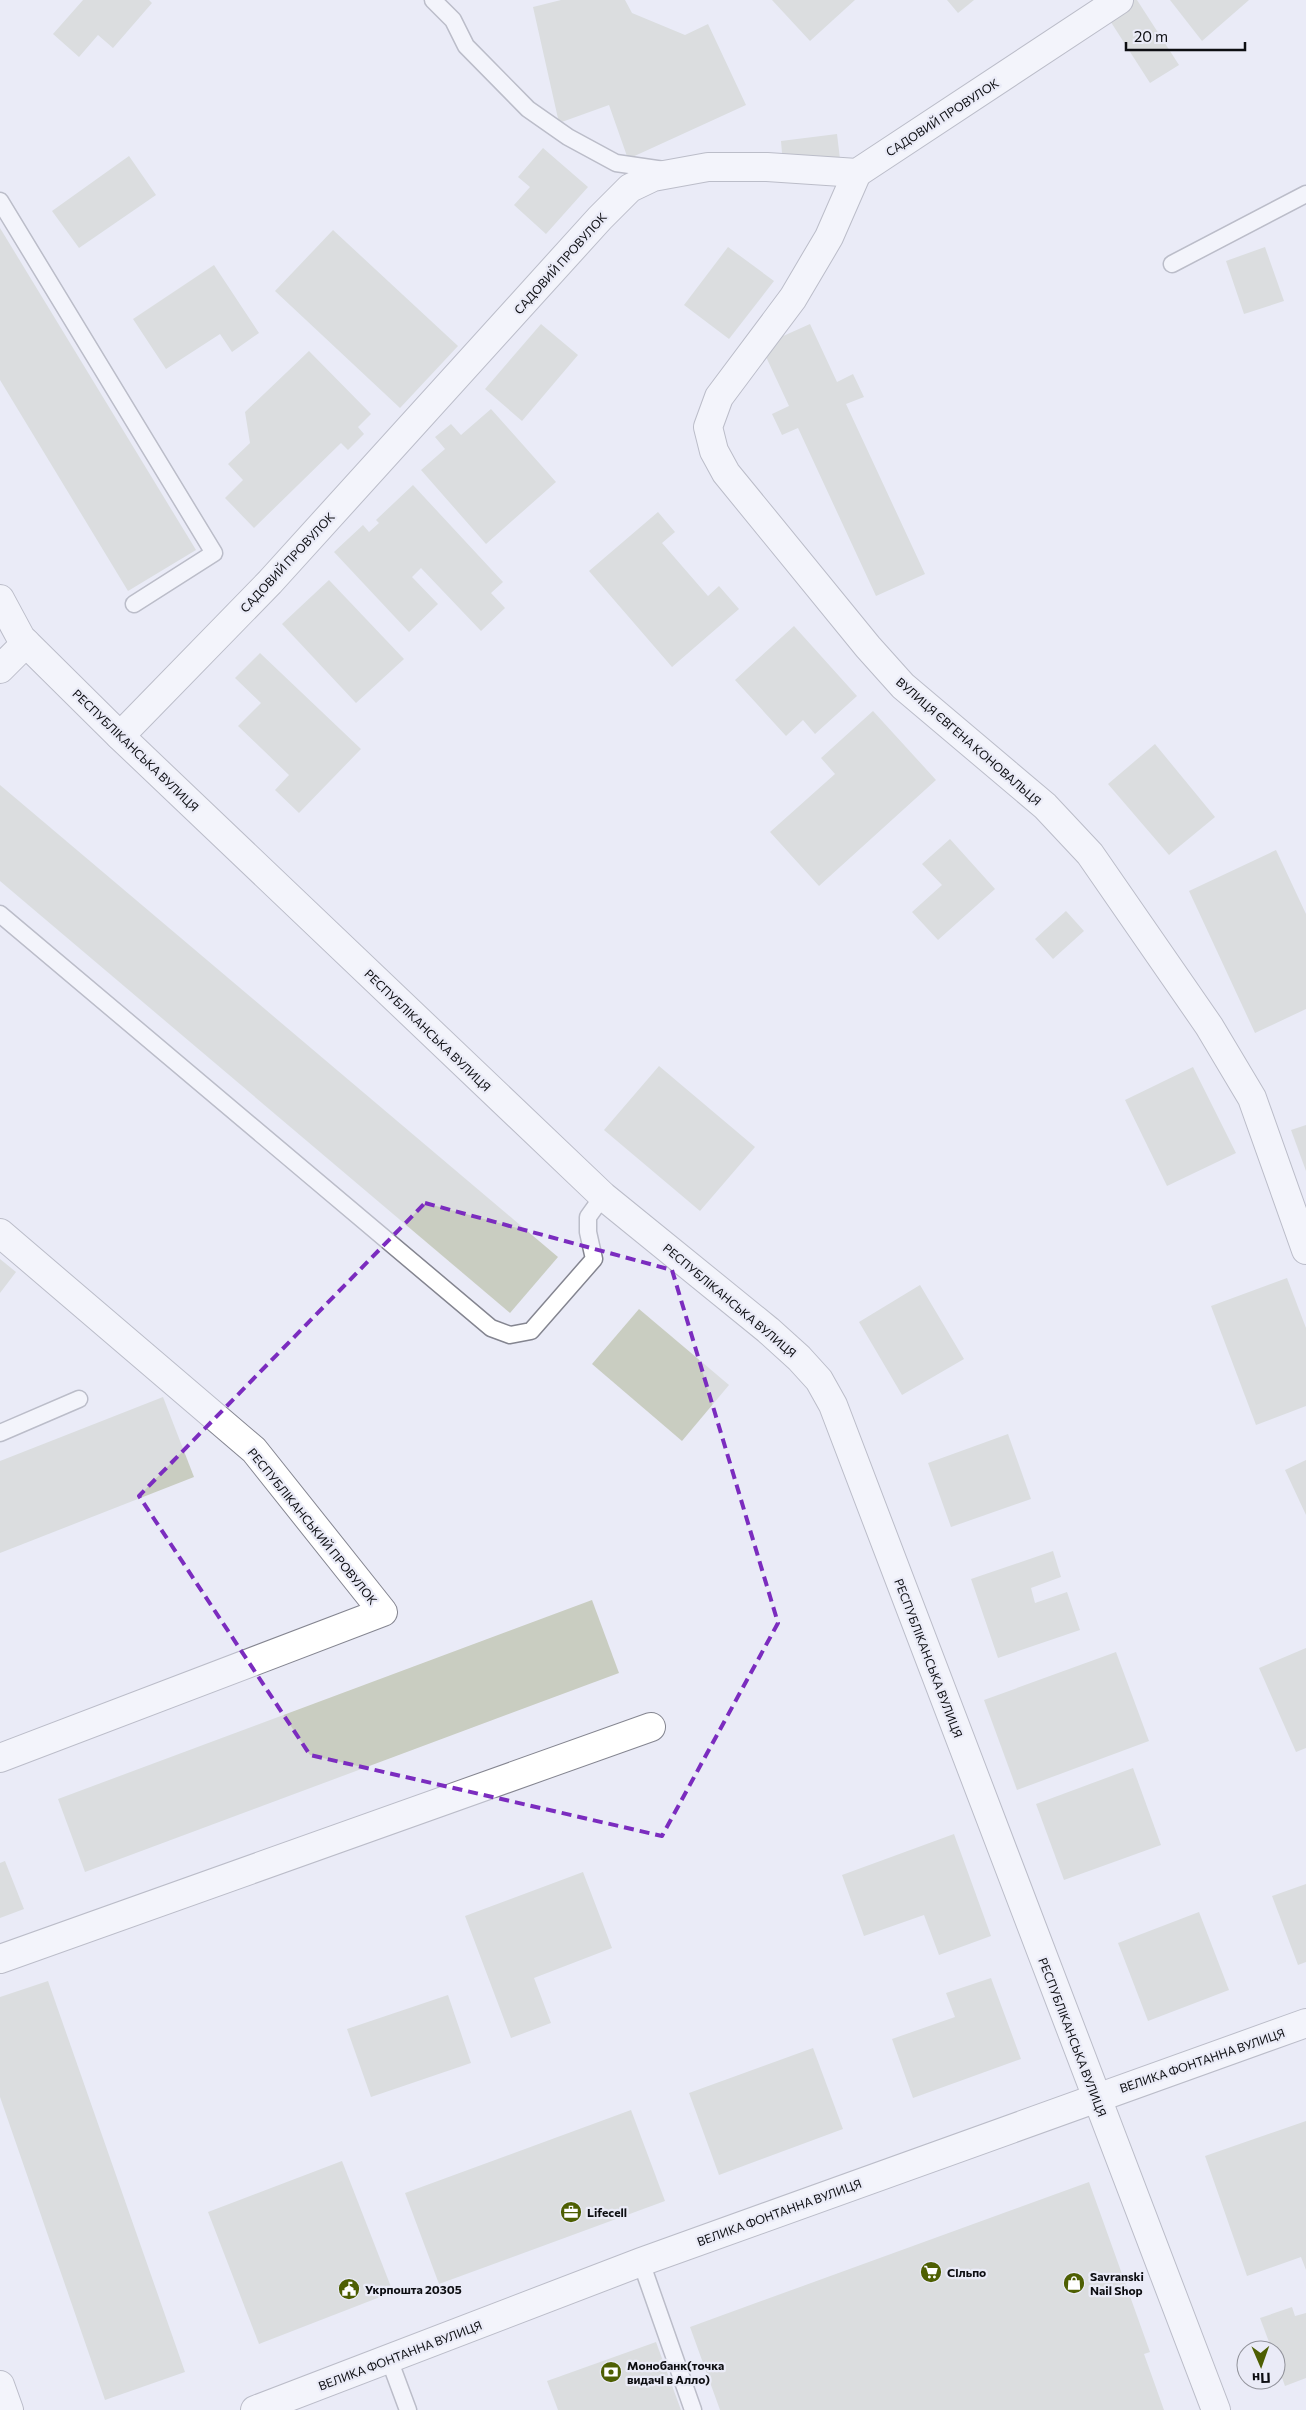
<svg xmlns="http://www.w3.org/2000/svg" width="1306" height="2410" viewBox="0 0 1306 2410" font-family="Commissioner,sans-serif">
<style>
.building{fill:#c9cdc1}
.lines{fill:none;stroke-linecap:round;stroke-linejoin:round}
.lane-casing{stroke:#848590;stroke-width:19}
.street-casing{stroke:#848590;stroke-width:30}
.secondary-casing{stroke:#848590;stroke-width:30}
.lane{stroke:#fff;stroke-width:16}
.street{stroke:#fff;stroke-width:28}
.secondary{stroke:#fff;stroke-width:28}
.marked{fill:none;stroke:#7b2cbf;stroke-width:4;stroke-dasharray:10 6;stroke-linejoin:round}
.labels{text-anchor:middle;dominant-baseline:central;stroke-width:4.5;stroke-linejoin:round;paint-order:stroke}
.street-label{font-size:12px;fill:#0d0e12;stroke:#eaebf7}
.poi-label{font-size:12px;font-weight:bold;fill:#0d0e12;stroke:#eaebf7;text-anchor:start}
</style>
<rect width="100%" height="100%" fill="#eaebf7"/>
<!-- building -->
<g class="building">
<path d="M83 0H149L152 3 113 48 98 35 79 57 53 34Z"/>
<path d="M561 0H625L632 13 685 35 708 24 746 105 628 159 609 105 559 123 533 7Z"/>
<path d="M772 0H855L810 41Z"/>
<path d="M947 0H974L958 13Z"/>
<path d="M1132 0H1137L1179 65 1150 83 1107 16Z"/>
<path d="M1170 0H1249L1202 41Z"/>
<path d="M837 134 840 159 783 165 781 141Z"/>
<path d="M543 148 588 187 546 234 514 205 530 187 518 177Z"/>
<path d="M129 156 156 195 79 248 52 211Z"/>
<path d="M0 228 196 550 128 591 0 380Z"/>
<path d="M333 230 458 346 400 408 275 291Z"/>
<path d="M728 247 774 281 729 339 684 305Z"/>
<path d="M1265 247 1284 301 1244 314 1226 261Z"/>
<path d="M214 265 259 333 232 352 220 334 166 369 133 319Z"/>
<path d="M541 324 578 355 522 421 485 389Z"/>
<path d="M810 324 837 382 853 374 864 397 846 404 925 574 876 596 798 428 782 435 772 414 789 406 761 346Z"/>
<path d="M309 351 371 414 358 427 364 434 348 450 341 443 254 528 225 498 243 480 228 464 250 443 245 412Z"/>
<path d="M491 409 556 482 486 544 421 470 445 449 435 437 451 424 461 435Z"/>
<path d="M413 485 503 582 491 593 505 608 481 631 421 568 412 577 438 604 409 632 334 552 363 525 369 532 379 523 376 520Z"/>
<path d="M658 512 675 532 662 543 708 596 719 586 739 609 672 667 589 571Z"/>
<path d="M329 580 404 659 356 703 282 624Z"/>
<path d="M794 626 857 696 815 734 803 720 786 736 735 680Z"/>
<path d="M260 653 361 749 299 813 275 790 289 775 238 726 261 703 235 678Z"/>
<path d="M873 711 936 780 819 886 770 832 835 774 821 758Z"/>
<path d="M1155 744 1215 817 1169 855 1108 784Z"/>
<path d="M0 785 558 1257 510 1313 0 881Z"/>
<path d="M950 839 995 889 938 940 912 912 942 885 922 864Z"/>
<path d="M1276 850 1306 914V1009L1255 1033 1189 891Z"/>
<path d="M1066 911 1084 931 1053 959 1035 939Z"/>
<path d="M659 1066 755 1147 700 1211 604 1130Z"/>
<path d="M1193 1067 1236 1153 1167 1186 1125 1100Z"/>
<path d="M1306 1125V1171L1291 1130Z"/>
<path d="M0 1259 16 1272 0 1293Z"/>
<path d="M1287 1278 1306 1328V1406L1256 1425 1211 1306Z"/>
<path d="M920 1285 964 1359 902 1395 859 1322Z"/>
<path d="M639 1309 729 1385 682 1441 592 1364Z"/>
<path d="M163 1397 194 1477 0 1553V1461Z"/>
<path d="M1008 1434 1031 1499 951 1527 928 1463Z"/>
<path d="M1306 1460V1515L1285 1470Z"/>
<path d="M1053 1551 1061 1577 1031 1588 1035 1603 1067 1592 1080 1630 998 1658 971 1579Z"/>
<path d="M592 1600 619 1673 85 1872 58 1799Z"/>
<path d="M1306 1648V1748L1296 1752 1259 1668Z"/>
<path d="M1116 1652 1149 1741 1017 1790 984 1700Z"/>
<path d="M1133 1768 1161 1845 1064 1880 1036 1804Z"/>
<path d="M954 1834 991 1936 939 1955 924 1915 864 1936 842 1875Z"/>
<path d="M5 1861 24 1909 0 1918V1863Z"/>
<path d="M583 1872 612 1948 534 1978 551 2023 511 2038 465 1916Z"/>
<path d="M1306 1884V1962L1298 1965 1272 1896Z"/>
<path d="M1199 1912 1229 1990 1148 2021 1118 1943Z"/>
<path d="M991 1978 1021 2059 913 2098 892 2039 955 2017 946 1993Z"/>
<path d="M48 1981 185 2372 105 2400 0 2097V1997Z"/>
<path d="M448 1995 471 2063 371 2097 347 2029Z"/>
<path d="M813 2048 843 2129 719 2175 689 2093Z"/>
<path d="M631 2110 665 2201 439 2284 405 2193Z"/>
<path d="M1306 2121V2270L1301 2257 1247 2276 1205 2156Z"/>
<path d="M342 2161 393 2292 259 2344 208 2212Z"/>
<path d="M1089 2182 1150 2352 1144 2354 1164 2410H720L690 2327Z"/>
<path d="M1292 2307 1295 2316 1306 2313V2378L1285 2386 1276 2361V2350H1272L1260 2318Z"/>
<path d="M656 2342 681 2410H558L547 2381Z"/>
</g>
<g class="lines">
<!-- lane casing -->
<g class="lane-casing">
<g id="lane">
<path d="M433 0 453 20 466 46 528 109 568 137 616 163 664 170"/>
<path d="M0 201 214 553 134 604"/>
<path d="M1172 264 1306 194"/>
<path d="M0 914 491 1328 510 1335 531 1331 594 1259 588 1232V1217L603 1196"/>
<path d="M0 1433 79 1399"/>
<path d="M641 2262 693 2410"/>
<path d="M389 2359 408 2410"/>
</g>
</g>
<!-- street casing -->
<g class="street-casing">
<g id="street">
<path d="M857 173 829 237 793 298 719 397 708 427 714 451 726 473 868 647 903 686 1045 806 1090 854 1209 1026 1252 1098 1306 1250"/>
<path d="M0 599 21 638 120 736 603 1196 768 1330 799 1358 819 1380 833 1405 1216 2410"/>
<path d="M0 669 26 643"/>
<path d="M120 736 270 582 600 218 630 188 653 177 708 167H767L857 173 1119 0"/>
<path d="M0 1233 254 1450 383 1612 0 1758"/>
<path d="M0 1959 651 1727"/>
<path d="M255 2410 641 2262 1306 2023"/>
</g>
</g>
<!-- secondary casing -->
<g class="secondary-casing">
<path id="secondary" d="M0 2385 9 2410"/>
</g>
<!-- lane -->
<use href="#lane" class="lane"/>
<!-- street -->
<use href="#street" class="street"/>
<!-- secondary -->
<use href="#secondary" class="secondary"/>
</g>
<!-- marked area -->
<path d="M0 0H1306V2410H0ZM425 1203 672 1270 778 1623 662 1836 310 1755 139 1496Z" fill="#eaebf7" fill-opacity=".55" fill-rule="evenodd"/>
<path class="marked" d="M425 1203 672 1270 778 1623 662 1836 310 1755 139 1496Z"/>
<!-- icons -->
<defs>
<g id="office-disc" transform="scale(1.125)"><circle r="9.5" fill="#4e5f03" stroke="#eaebf7"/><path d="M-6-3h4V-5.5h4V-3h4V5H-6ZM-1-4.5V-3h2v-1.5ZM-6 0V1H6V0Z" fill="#fff"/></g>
<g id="supermarket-disc" transform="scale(1.125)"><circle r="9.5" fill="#4e5f03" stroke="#eaebf7"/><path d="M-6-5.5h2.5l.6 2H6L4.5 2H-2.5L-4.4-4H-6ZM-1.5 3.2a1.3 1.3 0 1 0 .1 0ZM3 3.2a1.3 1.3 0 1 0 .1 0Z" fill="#fff"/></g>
<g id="shop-disc" transform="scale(1.125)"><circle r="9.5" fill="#4e5f03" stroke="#eaebf7"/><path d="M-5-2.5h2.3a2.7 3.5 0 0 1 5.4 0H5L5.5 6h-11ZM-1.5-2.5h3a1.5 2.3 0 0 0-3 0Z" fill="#fff"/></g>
<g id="civic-disc" transform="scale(1.125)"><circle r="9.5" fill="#4e5f03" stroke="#eaebf7"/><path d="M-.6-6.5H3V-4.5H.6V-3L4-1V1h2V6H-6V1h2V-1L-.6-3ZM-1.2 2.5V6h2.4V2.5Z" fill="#fff"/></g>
<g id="bank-disc" transform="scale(1.125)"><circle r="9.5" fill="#4e5f03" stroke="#eaebf7"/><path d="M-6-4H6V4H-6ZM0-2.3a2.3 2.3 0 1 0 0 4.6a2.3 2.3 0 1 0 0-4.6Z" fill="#fff"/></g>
</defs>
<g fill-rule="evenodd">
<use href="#office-disc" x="571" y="2212"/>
<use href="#supermarket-disc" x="931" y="2272"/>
<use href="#shop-disc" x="1074" y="2283"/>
<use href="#civic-disc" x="349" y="2289"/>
<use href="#bank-disc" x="611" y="2372"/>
</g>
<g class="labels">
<!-- street labels -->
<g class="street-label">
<text transform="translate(942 117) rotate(-33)">САДОВИЙ ПРОВУЛОК</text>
<text transform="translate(560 263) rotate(-48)">САДОВИЙ ПРОВУЛОК</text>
<text transform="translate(287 562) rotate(-47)">САДОВИЙ ПРОВУЛОК</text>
<text transform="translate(969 741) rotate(41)">ВУЛИЦЯ ЄВГЕНА КОНОВАЛЬЦЯ</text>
<text transform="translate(136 750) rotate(44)">РЕСПУБЛІКАНСЬКА ВУЛИЦЯ</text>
<text transform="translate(428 1030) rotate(44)">РЕСПУБЛІКАНСЬКА ВУЛИЦЯ</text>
<text transform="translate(730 1300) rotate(40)">РЕСПУБЛІКАНСЬКА ВУЛИЦЯ</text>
<text transform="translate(313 1526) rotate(51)">РЕСПУБЛІКАНСЬКИЙ ПРОВУЛОК</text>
<text transform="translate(929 1658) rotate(69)">РЕСПУБЛІКАНСЬКА ВУЛИЦЯ</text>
<text transform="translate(1073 2037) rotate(69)">РЕСПУБЛІКАНСЬКА ВУЛИЦЯ</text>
<text transform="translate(1202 2060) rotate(-19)">ВЕЛИКА ФОНТАННА ВУЛИЦЯ</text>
<text transform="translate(779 2212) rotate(-20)">ВЕЛИКА ФОНТАННА ВУЛИЦЯ</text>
<text transform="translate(400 2355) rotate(-21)">ВЕЛИКА ФОНТАННА ВУЛИЦЯ</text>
</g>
<!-- poi labels -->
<g class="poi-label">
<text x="587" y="2212">Lifecell</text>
<text x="947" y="2272">Сільпо</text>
<text x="1090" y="2276">Savranski<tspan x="1090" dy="14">Nail Shop</tspan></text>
<text x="365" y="2289">Укрпошта 20305</text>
<text x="627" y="2365">Монобанк(точка<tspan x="627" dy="14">видачі в Алло)</tspan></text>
</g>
</g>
<!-- north arrow -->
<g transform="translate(1261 2365) rotate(178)"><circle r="24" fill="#eaebf7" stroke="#92939b"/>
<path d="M0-4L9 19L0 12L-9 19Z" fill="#4e5f03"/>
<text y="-8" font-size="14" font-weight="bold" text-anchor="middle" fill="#0d0e12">Пн</text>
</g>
<!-- scale -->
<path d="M1126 42v8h119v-8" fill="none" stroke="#0d0e12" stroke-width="2.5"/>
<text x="1134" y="42" font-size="15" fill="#0d0e12" stroke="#eaebf7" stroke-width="4" paint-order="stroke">20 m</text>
</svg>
